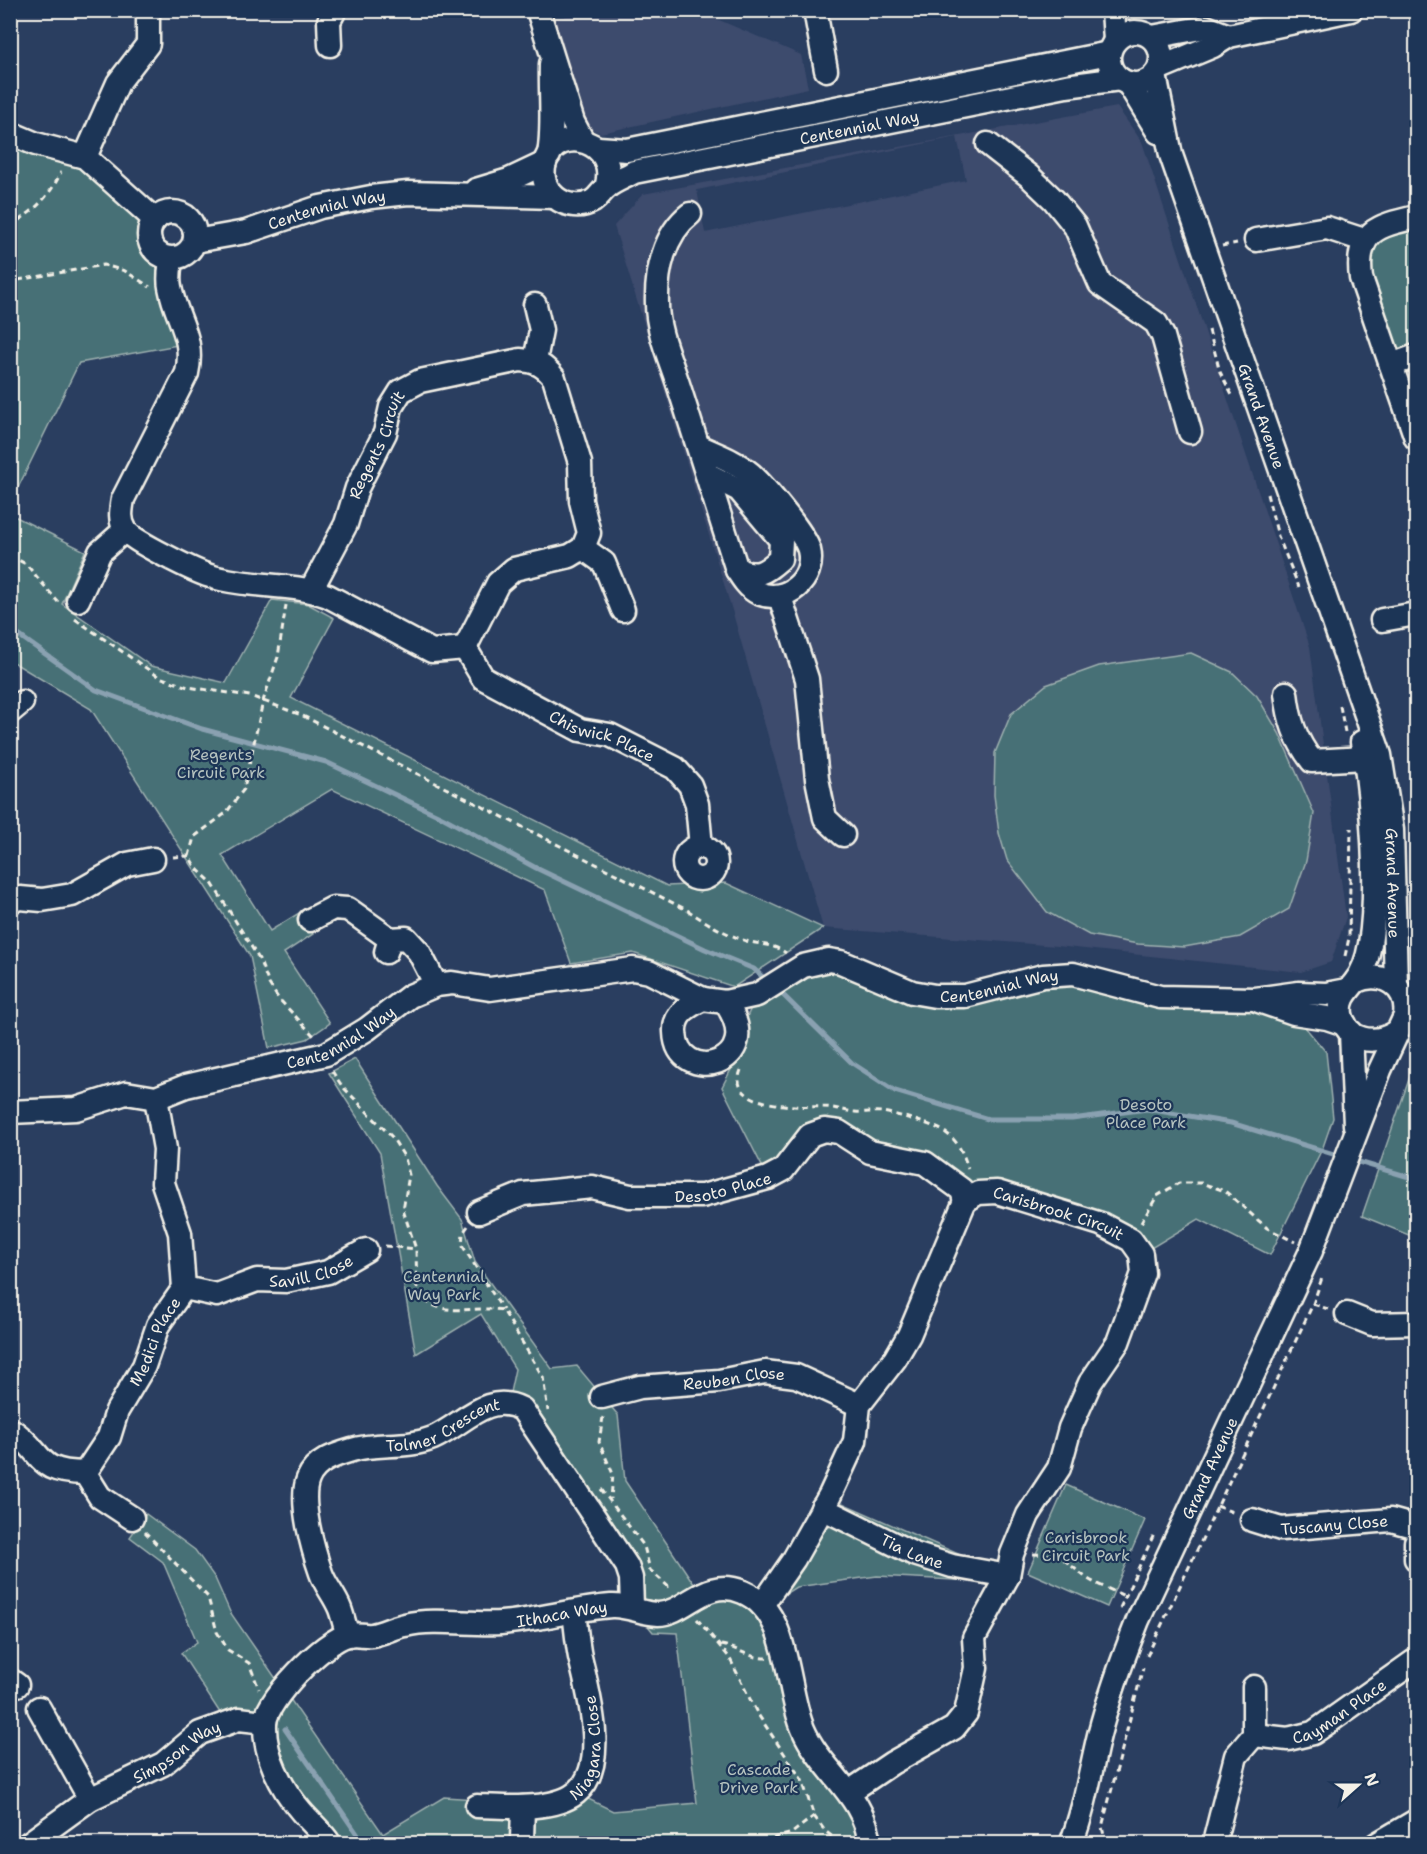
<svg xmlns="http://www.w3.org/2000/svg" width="1427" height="1854" viewBox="0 0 1427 1854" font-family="'Shantell Sans',sans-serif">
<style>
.built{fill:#3e4b6d;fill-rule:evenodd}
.green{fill:#477076;stroke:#9eb0af;stroke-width:1.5}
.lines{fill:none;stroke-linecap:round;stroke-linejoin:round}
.stream{stroke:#8aa1b1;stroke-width:5}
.minor-casing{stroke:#f4f1e8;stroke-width:27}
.path{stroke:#f4f1e8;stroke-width:3;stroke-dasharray:6 4.5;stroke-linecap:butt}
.minor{stroke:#1d3557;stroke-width:22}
.labels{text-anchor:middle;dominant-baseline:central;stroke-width:4.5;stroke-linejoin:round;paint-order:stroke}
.street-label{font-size:16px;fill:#f4f1e8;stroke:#1d3557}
.park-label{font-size:16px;fill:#b7c4c0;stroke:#1d3557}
</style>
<rect width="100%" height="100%" fill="#2a3e60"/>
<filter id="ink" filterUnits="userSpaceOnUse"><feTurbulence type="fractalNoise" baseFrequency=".0167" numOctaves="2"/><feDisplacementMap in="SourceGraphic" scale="12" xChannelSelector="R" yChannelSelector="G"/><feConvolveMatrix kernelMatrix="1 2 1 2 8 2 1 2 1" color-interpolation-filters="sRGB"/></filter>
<g filter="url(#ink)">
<!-- built -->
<g class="built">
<path d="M583 11H698L801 55 808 88 601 133 585 127 553 20Z"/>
<path d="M1117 107 1142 142 1310 647 1346 917 1331 962 1301 972 1057 946 823 928 732 610 614 226 643 194ZM957 137 966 180 705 233 697 190Z"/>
</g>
<!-- green -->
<g class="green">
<path d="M11 133 69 152 155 220 150 238 160 254 171 259 189 343 79 363 11 502Z"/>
<path d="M1416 217V356L1391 365 1364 240Z"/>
<path d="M10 514 85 551 62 604 151 666 226 683 272 600 308 604 334 618 291 698 667 886 726 883 823 928 734 987 633 953 571 963 545 890 332 789 222 855 270 931 299 913 313 934 284 953 330 1023 307 1039 269 1048 250 956 91 709 11 661Z"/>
<path d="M1191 653 1232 672 1257 696 1279 733 1314 813 1306 861 1289 909 1240 937 1184 947 1138 944 1089 935 1047 912 1007 860 999 833 994 795 995 753 1011 714 1046 685 1099 666Z"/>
<path d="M815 962 912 992 1043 976 1255 999 1305 1027 1326 1052 1333 1118 1323 1147 1270 1255 1199 1219 1141 1254 1131 1240 962 1190 824 1130 768 1178 722 1087 739 1054 740 1032 757 995Z"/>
<path d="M355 1059 437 1186 462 1219 475 1262 552 1369 577 1366 618 1415 625 1481 700 1593 762 1605 795 1708 870 1843H330L300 1810 265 1722H226L181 1653 197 1642 163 1562 130 1537 146 1514 195 1550 215 1578 230 1612 383 1834 444 1797 477 1799 576 1793 613 1811 697 1803 677 1633 653 1632 632 1606 631 1578 508 1402 515 1369 481 1314 416 1354 380 1153 329 1073Z"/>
<path d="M1416 1059V1238L1362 1216Z"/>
<path d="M1066 1485 1145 1520 1107 1607 1028 1572Z"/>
<path d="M833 1499 1008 1576 974 1581 877 1576 796 1587 767 1605Z"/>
</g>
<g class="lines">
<!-- stream -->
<g class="stream">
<path d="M10 629 96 690 202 729 326 762 444 818 536 868 705 949 754 969 768 982"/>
<path d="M778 990 852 1063 895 1091 988 1119H1072L1147 1109 1231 1123 1340 1156"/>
<path d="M1352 1160 1416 1179"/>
<path d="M285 1729 364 1844"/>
</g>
<!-- minor casing -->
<g class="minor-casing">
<g id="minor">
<path d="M538 10 573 122 583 141"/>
<path d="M815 10 826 70"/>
<path d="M1113 10 1115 40"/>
<circle cx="1135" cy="58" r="26"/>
<path d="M1152 37 1206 27 1229 36"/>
<path d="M330 45 329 21 335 10"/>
<path d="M1160 68 1213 46 1229 36 1351 10"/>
<path id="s1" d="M1155 75 1171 155 1380 755 1392 830 1396 986"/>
<path d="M1128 83 1158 132"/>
<path d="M10 133 36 144 85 157 155 220"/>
<path d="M988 144 1029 176 1054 200 1075 226 1100 284 1156 323 1163 336 1190 432"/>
<path d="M598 148 627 150 1109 53"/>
<path d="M549 155C554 125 550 95 551 64"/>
<path d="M85 157 118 83 148 44V10"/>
<path id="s2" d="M606 188C621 141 558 122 545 162 542 173 544 185 551 193 561 205 579 209 593 201 599 197 601 192 606 188 613 181 626 177 634 172L1066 86 1120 79"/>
<path d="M476 190 509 180 545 163"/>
<circle cx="172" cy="235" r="23"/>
<path d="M690 214C664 234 656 272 657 304 657 332 671 361 679 387 698 448 718 509 737 570 742 578 749 589 758 593 786 605 816 579 809 550 805 534 764 486 751 474 736 461 715 454 698 446"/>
<path d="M1416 217C1377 226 1355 231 1361 278L1416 438"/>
<path d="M1256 240 1327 228 1364 240"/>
<path id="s3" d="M195 241 246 232 320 207 371 197 408 193 554 197"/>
<path d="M171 259C170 268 168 278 170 287 176 320 195 337 187 373L123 499C121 510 119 521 126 531 133 541 196 572 210 576 248 588 290 582 328 596L432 651 465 648"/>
<path d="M535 361 541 330 535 305"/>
<path d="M1391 365 1416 356"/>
<path d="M707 474 739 490 781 540 780 559C763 574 758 577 737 570"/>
<path d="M583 548 604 563 623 610"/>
<path id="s4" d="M311 590 346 524 357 488 385 433 391 407 401 391 420 381 520 360C536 361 544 365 554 378L580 463 581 501 589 533 583 548 570 556 514 569 498 583 465 648"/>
<path d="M780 597 807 679 817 779 825 818 843 835"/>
<path d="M78 600 100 552 125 530"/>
<path d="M1382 620 1416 614"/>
<path id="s5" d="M465 648 483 678 580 730 610 735 675 768 690 785 697 804 701 847"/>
<path d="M1286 693C1289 720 1295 739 1312 761L1365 758"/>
<path d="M10 712 22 702"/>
<path d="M1362 742C1372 799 1379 887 1370 944 1368 956 1363 972 1355 982 1347 992 1339 999 1341 1014 1346 1042 1375 1045 1395 1033"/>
<circle cx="700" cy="863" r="16"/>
<path d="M10 901 20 898 42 900 72 895 127 864 153 859"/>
<path d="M310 920 333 908 348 909 390 939"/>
<path d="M386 952 390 939 406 938 419 952 436 985"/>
<path d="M703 999 725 1002C770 1065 677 1088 675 1032 674 1014 688 1006 703 999Z"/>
<path d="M1259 1001 1294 1013 1327 1018 1345 1024"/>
<path id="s6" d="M725 1002 757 995 803 966 829 960 841 962 912 992 935 996H965L1043 976 1073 974 1160 997 1255 999 1298 993 1326 994 1347 990"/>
<path d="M1351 1032 1355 1125"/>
<path id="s7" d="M10 1112 76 1109 126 1093 156 1098 186 1086 326 1054 367 1029 410 996 436 985 452 983 490 989 633 969 649 972 703 999"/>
<path id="s8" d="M479 1212 523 1194 592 1187 630 1196H702L768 1178 783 1170 810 1135 824 1130 839 1132 870 1152 925 1163 962 1190 965 1201"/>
<path id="s9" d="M184 1288 217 1295 257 1280 286 1281 328 1272 366 1250"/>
<path d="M1347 1314 1372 1324 1416 1323"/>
<path id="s10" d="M602 1397 640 1387 719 1381 765 1372 796 1376 859 1405"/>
<path d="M10 1429C47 1453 32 1472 85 1473L100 1497 132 1518"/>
<path id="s11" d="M85 1473 109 1437 117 1411 144 1366 158 1325 184 1288 180 1233 163 1183 165 1149 156 1098"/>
<path id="s12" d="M822 1508 914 1554 952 1566 1008 1576"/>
<path id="s13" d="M1252 1520 1281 1529 1391 1520 1416 1527"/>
<path d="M1416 1542V1559"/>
<path id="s14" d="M762 1605 794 1559 830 1495 855 1441 859 1405 895 1359 909 1335 965 1201 978 1193 997 1192 1101 1224 1131 1240 1141 1254 1143 1273 1118 1342 1090 1383 1070 1428 1059 1468 1028 1515 1012 1554 1008 1576 974 1638 976 1668 966 1713 954 1728 892 1763 849 1792"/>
<path id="s15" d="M348 1635C345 1627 343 1617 340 1609 335 1596 325 1585 321 1573 313 1550 299 1501 308 1479 315 1461 335 1455 352 1450 378 1442 406 1449 433 1438 464 1424 487 1391 522 1409L627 1566 631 1578 632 1606"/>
<path d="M10 1680 17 1685"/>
<path d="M39 1708 90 1799"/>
<path id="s16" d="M1254 1735 1288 1739 1313 1733 1416 1660"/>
<path id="s17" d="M477 1806C504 1807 554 1811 576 1793 610 1766 588 1692 580 1657 577 1642 576 1627 574 1612"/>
<path d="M1215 1839 1236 1756 1254 1735V1687"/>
<path d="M522 1840 523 1807"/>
<path id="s18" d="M28 1844 90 1799 163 1764 200 1733 239 1719 265 1722"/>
<path id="s19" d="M330 1844C322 1831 310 1822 301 1811 281 1788 264 1755 265 1724 265 1700 325 1640 348 1635 356 1633 365 1636 372 1635 383 1633 394 1627 405 1625 435 1618 470 1625 501 1623 538 1620 574 1609 611 1606 628 1605 642 1614 658 1614 687 1613 705 1576 743 1592 791 1612 785 1687 803 1729 821 1771 865 1795 870 1844"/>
<path id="s20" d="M1071 1844C1085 1808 1090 1772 1099 1735 1109 1696 1123 1658 1138 1620L1311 1251 1380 1070 1405 1016C1409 986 1382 970 1356 981"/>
<path d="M1377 1844 1416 1821"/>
</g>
</g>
<!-- path -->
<g class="path">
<path d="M10 226C34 211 49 198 61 172"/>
<path d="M1222 246 1237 243"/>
<path d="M10 270 18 280 10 301"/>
<path d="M18 280 104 265 125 271 150 287"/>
<path d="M1209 330 1220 372 1233 397"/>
<path d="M1267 494 1278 536 1299 587"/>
<path d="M10 556 26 564 58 602"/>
<path d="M286 605 278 657 263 701 244 789 226 813 194 837 189 856 196 868 212 883 259 959 269 984 278 998 314 1036"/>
<path d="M75 619 159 677 188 687 250 696 301 715 687 910C705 922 725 934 746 941 761 945 773 944 786 953"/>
<path d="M1340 706 1345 732"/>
<path d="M173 857 189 856"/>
<path d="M1345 956 1349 938 1351 828"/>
<path d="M741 1070C725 1109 803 1106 823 1107 834 1107 844 1111 855 1112 864 1113 873 1111 882 1112 896 1114 932 1124 943 1131 958 1140 963 1153 968 1168"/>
<path d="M332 1071 342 1086 392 1137 405 1158 409 1175 403 1210 416 1249 417 1293C440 1320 471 1305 503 1310L543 1377 548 1411"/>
<path d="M1141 1223 1157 1196 1179 1183H1201L1225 1191 1267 1228 1295 1242"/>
<path d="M468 1226 463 1233 462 1245 503 1310"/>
<path d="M385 1246 416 1249"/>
<path d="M1313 1304 1328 1309"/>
<path d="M603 1417 599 1442 613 1474 611 1499"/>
<path d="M601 1489 644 1546 650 1570 671 1589"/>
<path d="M1217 1506 1235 1513"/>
<path d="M145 1532 208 1597 217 1632 228 1650 249 1663 259 1689"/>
<path d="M1033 1554C1068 1555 1063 1561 1088 1579 1099 1586 1113 1590 1124 1596"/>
<path d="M1120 1608 1155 1532"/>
<path d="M697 1619 729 1657 757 1713 802 1780 814 1816 825 1831 842 1844"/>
<path d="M721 1645C739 1648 747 1658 767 1658"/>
<path d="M1147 1656 1313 1304 1322 1278"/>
<path d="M753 1844 792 1833 814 1816"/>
<path d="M1106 1844 1102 1827 1143 1668"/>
<path d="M1343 1844 1358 1838"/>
</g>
<!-- minor -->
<use href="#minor" class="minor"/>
</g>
</g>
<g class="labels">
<!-- street labels -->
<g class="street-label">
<text stroke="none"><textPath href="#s2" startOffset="466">Centennial Way</textPath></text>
<text stroke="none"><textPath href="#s3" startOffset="136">Centennial Way</textPath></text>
<text stroke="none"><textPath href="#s1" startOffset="358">Grand Avenue</textPath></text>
<text stroke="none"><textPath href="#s4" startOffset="160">Regents Circuit</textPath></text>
<text stroke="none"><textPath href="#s5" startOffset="168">Chiswick Place</textPath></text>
<text stroke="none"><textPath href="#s1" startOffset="846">Grand Avenue</textPath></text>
<text stroke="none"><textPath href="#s6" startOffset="292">Centennial Way</textPath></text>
<text stroke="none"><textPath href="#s7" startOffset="345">Centennial Way</textPath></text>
<text stroke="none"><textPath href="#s8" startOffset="250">Desoto Place</textPath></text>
<text stroke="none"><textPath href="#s14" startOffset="556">Carisbrook Circuit</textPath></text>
<text stroke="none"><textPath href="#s9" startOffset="132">Savill Close</textPath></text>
<text stroke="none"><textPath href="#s11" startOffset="150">Medici Place</textPath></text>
<text stroke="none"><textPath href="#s10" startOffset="134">Reuben Close</textPath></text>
<text stroke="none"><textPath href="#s15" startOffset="315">Tolmer Crescent</textPath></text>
<text stroke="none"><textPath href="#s20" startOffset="402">Grand Avenue</textPath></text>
<text stroke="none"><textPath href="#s13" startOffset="84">Tuscany Close</textPath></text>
<text stroke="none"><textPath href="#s12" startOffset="100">Tia Lane</textPath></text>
<text stroke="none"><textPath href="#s19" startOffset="482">Ithaca Way</textPath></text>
<text stroke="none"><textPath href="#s16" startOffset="93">Cayman Place</textPath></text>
<text stroke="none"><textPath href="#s17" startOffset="150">Niagara Close</textPath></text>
<text stroke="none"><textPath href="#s18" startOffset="176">Simpson Way</textPath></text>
</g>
<!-- park labels -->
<g class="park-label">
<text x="221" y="754">Regents<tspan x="221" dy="18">Circuit Park</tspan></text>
<text x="1146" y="1104">Desoto<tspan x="1146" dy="18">Place Park</tspan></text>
<text x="444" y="1276">Centennial<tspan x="444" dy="18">Way Park</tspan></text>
<text x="1086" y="1537">Carisbrook<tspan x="1086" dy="18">Circuit Park</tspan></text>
<text x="759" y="1769">Cascade<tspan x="759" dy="18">Drive Park</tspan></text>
</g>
</g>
<!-- margin -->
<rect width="1427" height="1854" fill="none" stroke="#1d3557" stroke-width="36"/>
<rect x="18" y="18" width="1391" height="1818" fill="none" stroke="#f4f1e8" stroke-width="2" filter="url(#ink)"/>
<!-- north arrow -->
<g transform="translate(1358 1785) rotate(69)" stroke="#1d3557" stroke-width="4.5" paint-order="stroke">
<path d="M0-4.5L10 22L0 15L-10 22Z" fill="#f4f1e8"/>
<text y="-9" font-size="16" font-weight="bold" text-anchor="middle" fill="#f4f1e8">N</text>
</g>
</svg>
